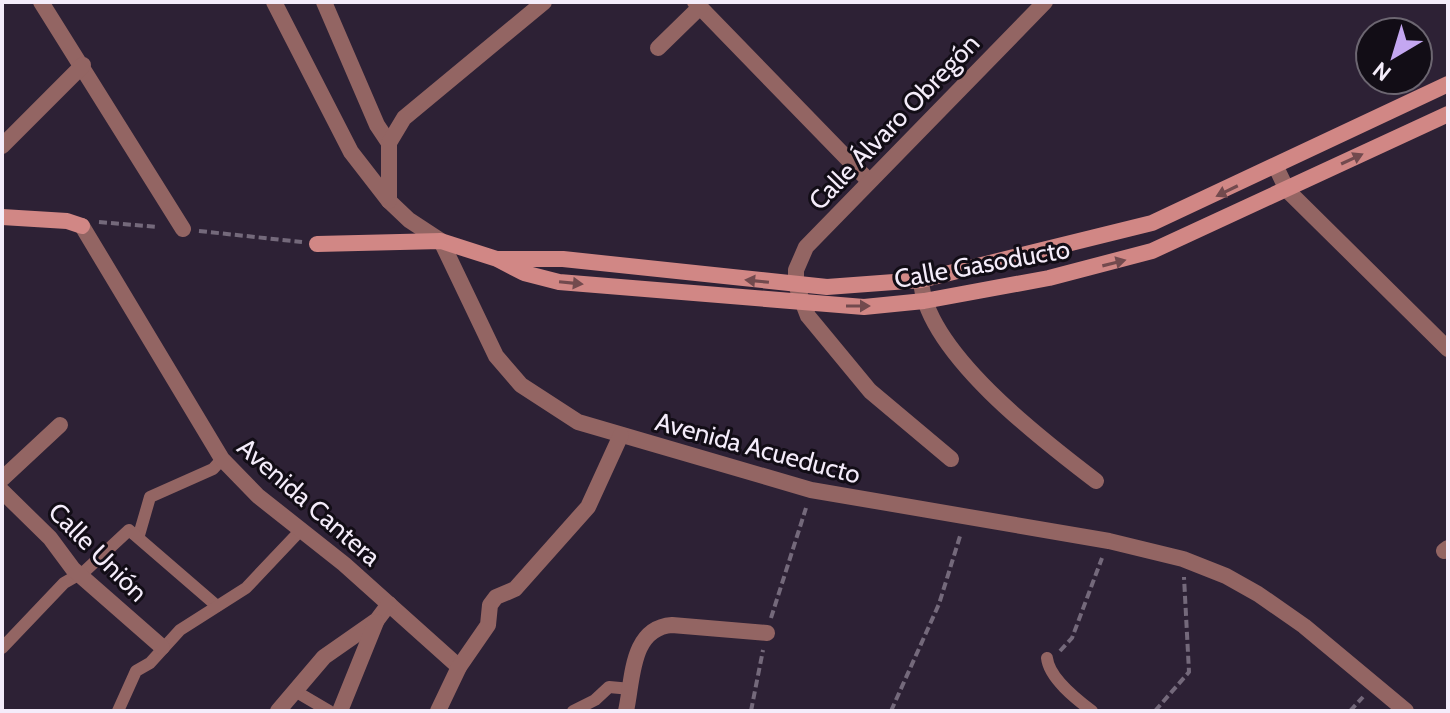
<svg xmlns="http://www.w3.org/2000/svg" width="1450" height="713" viewBox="0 0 1450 713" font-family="Cabin,sans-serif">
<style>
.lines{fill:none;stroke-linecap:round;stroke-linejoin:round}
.path{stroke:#74697b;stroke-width:4;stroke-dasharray:8 4;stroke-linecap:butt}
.pedestrian{stroke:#936563;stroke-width:12}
.minor{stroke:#936563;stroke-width:16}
.secondary{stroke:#d18785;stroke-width:16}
.oneway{fill:#724a4e}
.labels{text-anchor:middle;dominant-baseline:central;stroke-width:6;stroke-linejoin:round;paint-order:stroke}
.street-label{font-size:26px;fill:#f4ecfa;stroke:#120d16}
</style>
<rect width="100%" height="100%" fill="#2d2135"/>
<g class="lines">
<!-- path -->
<g class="path">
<path d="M99 222 158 227"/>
<path d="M199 231 302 242"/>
<path d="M771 618 806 508"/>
<path d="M1060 651 1072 638 1102 558"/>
<path d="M751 711 763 650"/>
<path d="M891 711 939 604 961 533"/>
<path d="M1155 711 1189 672 1184 577"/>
<path d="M1350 711 1363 697"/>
</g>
<!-- pedestrian -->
<g class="pedestrian">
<path d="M139 535 150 497 213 469 222 459"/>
<path d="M2 648 64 583 85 571 129 530 217 606"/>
<path d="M1047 658C1049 678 1076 699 1092 711"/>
<path d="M295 691 329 711"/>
<path d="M118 711 136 671 150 663 180 630 246 588 299 532"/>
<path d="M573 711 595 700 609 687 631 689"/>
</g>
<!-- minor -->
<g class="minor">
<path d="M41 2 183 229"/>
<path d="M274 2 351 152 389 201 409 220 441 241 496 356 521 385 578 422 811 490 1109 541 1183 559 1226 576 1258 594 1304 626 1406 711"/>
<path d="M324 2 377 125 389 143"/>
<path d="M695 2 869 181"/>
<path d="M658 48 700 7"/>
<path d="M2 146 83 65"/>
<path d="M1276 167 1287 190 1448 349"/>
<path d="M389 201V143L404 118 544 2"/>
<path d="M82 226 222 459 258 496 344 564 459 667"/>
<path d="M921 280C925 351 1042 440 1096 481"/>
<path d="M951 459 870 391 808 316 796 285V270L806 247 1045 2"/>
<path d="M2 479 60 425"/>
<path d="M2 491 50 538 73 569 162 647"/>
<path d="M1444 551 1448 548"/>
<path d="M278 711 324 657 377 620 389 604"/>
<path d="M340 711 376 622"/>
<path d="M438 711 459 667 488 625 490 605 496 597 515 589 588 507 621 435"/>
<path d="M626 711C633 681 630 628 672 625L767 633"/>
</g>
<!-- secondary -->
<g class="secondary">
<path d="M2 217 67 221 82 226"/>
<path d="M317 244 441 241 497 259 524 273 559 282 864 307 924 301 1049 278 1152 251 1448 114"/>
<path d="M498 259H563L827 287 921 280 1152 223 1448 84"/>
</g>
</g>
<!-- one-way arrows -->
<defs><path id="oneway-solid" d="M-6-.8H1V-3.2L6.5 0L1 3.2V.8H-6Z" transform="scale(2)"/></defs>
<g class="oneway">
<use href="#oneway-solid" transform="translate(1352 159) rotate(-25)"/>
<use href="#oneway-solid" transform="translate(1227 191) rotate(154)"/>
<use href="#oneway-solid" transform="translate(1114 263) rotate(-14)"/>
<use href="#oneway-solid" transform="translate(757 281) rotate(-174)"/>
<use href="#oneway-solid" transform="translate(571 283) rotate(6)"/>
<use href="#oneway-solid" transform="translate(858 306)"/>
</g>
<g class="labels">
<!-- street labels -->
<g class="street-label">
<text transform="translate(894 122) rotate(-46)">Calle Álvaro Obregón</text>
<text transform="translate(982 264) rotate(-10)">Calle Gasoducto</text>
<text transform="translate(758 448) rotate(15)">Avenida Acueducto</text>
<text transform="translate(309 502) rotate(41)">Avenida Cantera</text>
<text transform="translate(98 552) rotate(45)">Calle Unión</text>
</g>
</g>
<!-- border -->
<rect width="1450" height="713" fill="none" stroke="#f4ecfa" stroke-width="8"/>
<!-- north arrow -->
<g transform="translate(1394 56) rotate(218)"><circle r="38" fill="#120d16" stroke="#6c6671" stroke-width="2"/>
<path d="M0-6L14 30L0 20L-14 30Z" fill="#c4a7f1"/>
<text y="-12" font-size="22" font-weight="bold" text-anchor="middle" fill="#f4ecfa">N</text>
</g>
</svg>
